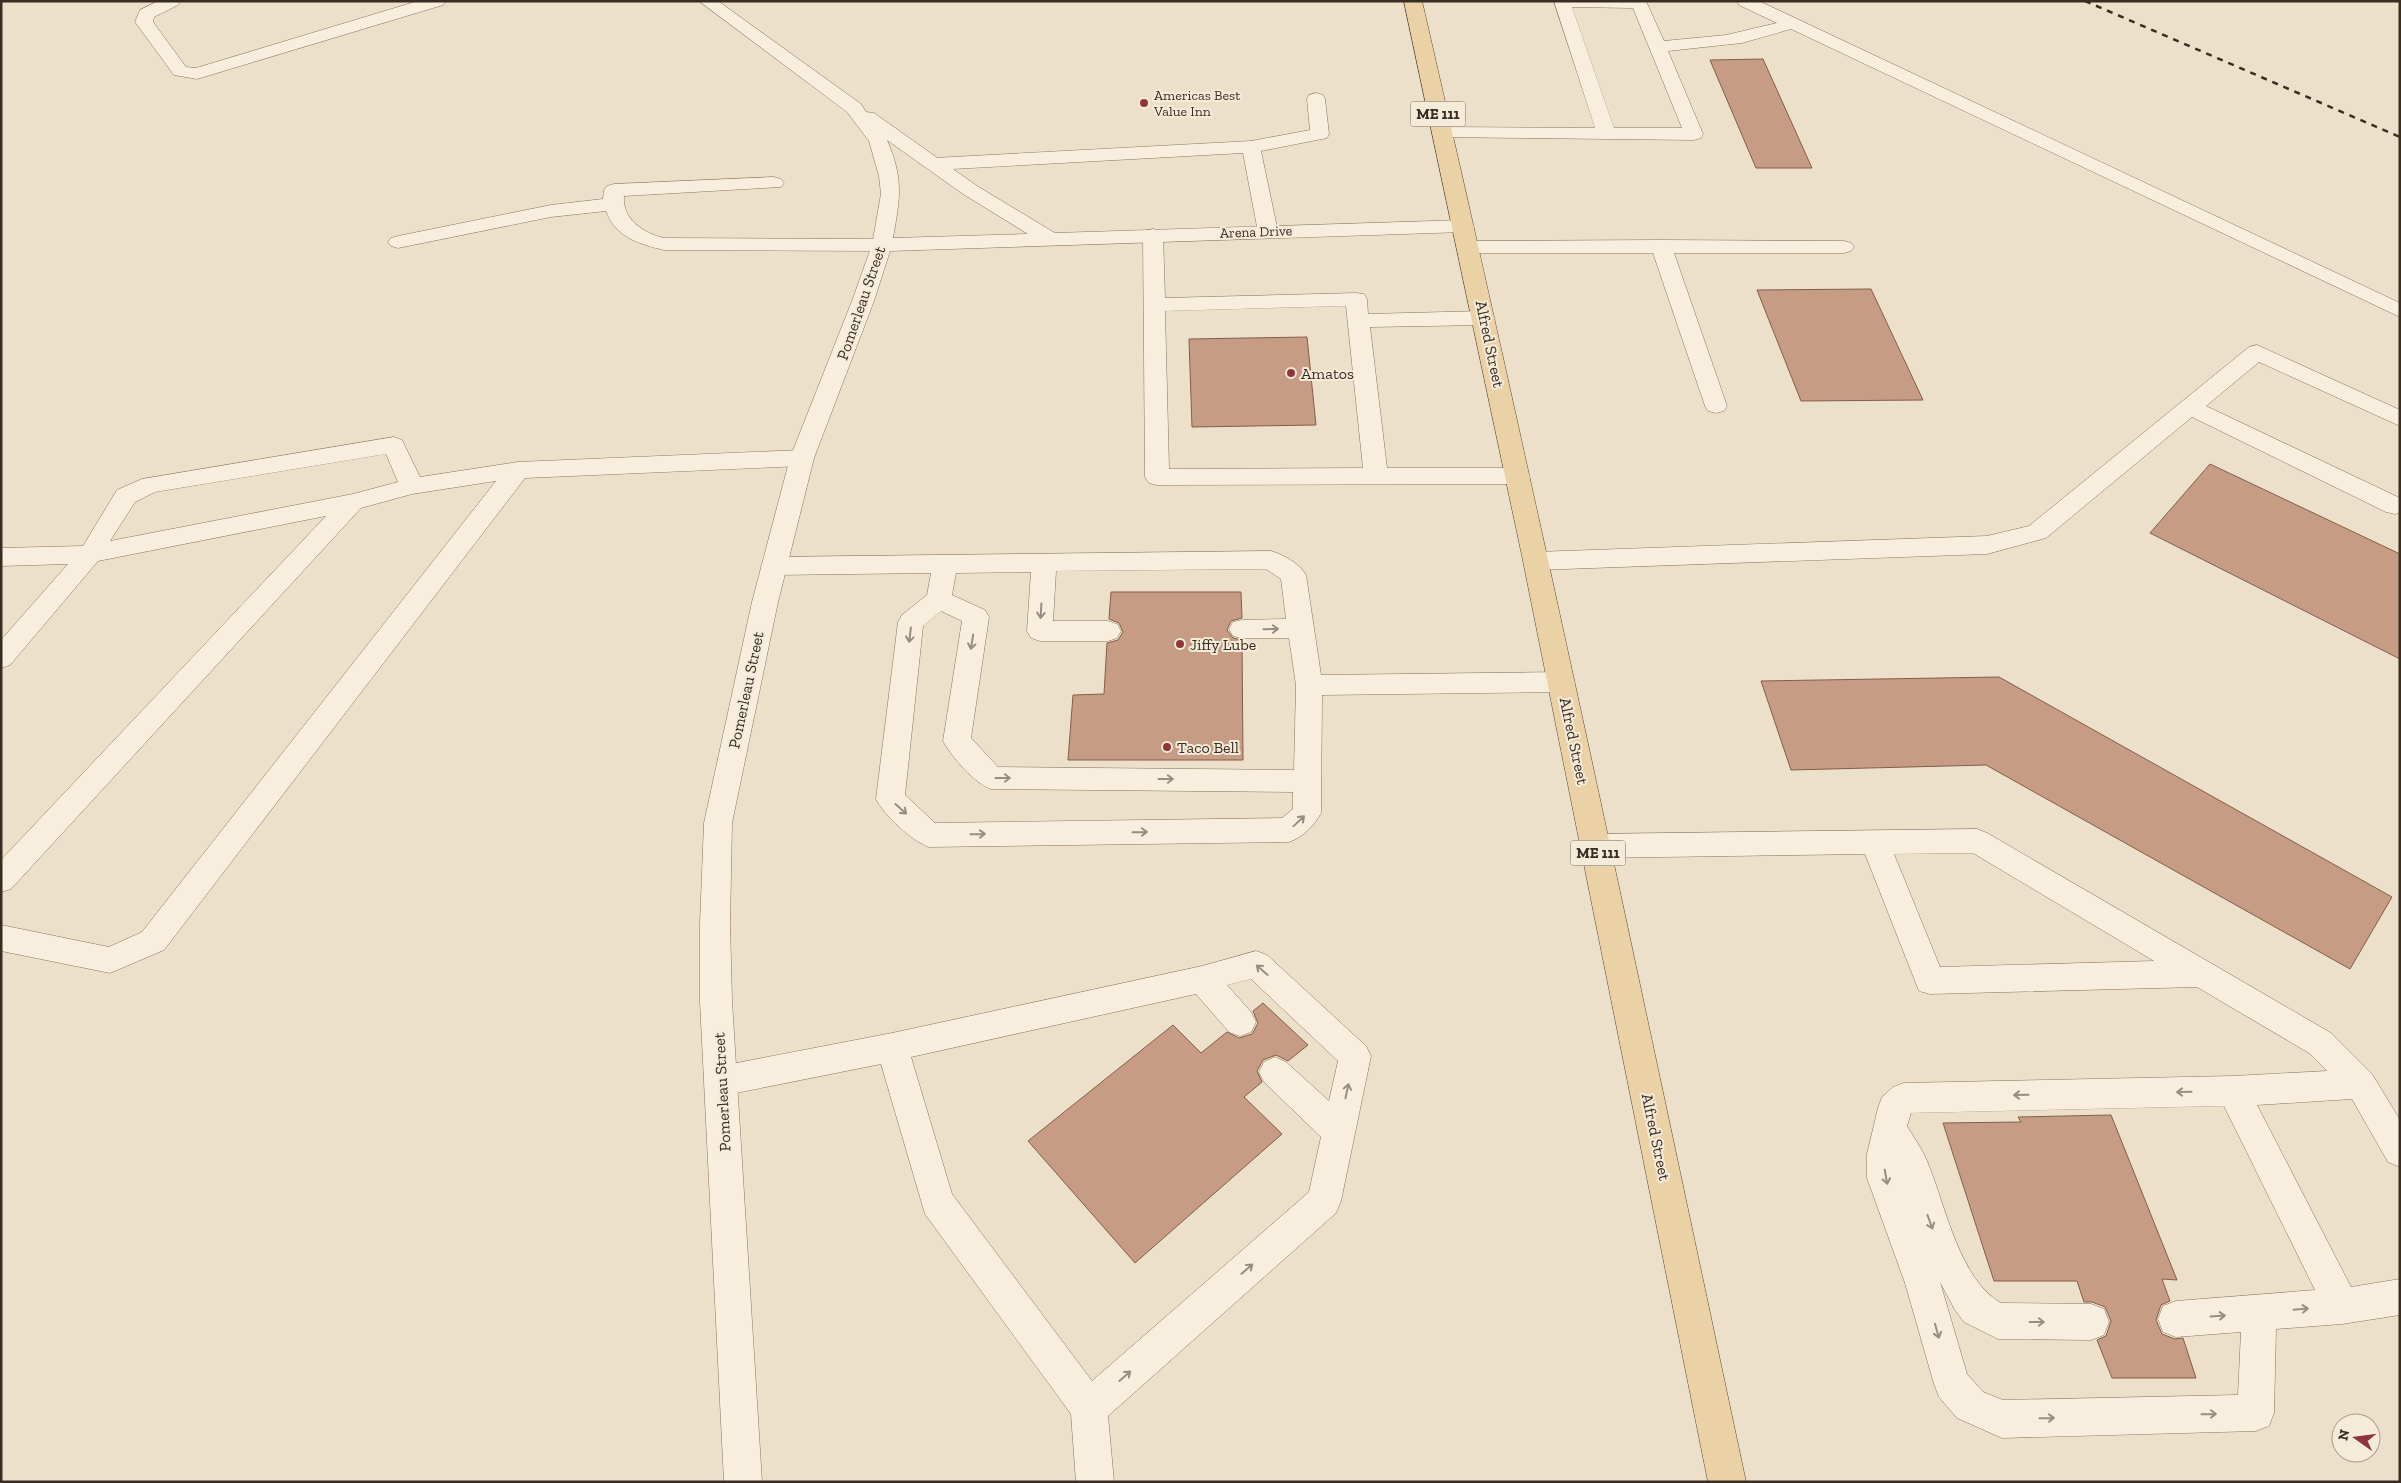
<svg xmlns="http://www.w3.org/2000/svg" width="2401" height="1483" viewBox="0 0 2401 1483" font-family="'Zilla Slab',serif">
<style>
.building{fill:#c79c84;stroke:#845d48}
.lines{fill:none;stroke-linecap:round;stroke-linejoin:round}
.lane-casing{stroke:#877360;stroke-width:1}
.street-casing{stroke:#877360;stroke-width:1}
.primary-casing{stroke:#564233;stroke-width:1}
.lane{fill:#f7eedd;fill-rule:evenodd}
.street{fill:#f7eedd;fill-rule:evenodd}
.primary{fill:#ebd2a6;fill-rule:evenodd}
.rail{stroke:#392c22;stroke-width:2.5;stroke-dasharray:6 6;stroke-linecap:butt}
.oneway{stroke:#988d80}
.poi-dot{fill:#91353a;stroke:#f4ebd9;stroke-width:2}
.labels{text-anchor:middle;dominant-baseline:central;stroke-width:4;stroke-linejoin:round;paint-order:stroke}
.far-poi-label{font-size:14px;fill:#392c22;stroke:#f4ebd9;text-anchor:start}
.far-street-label{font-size:14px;fill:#392c22;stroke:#f4ebd9}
.shield{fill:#f4ebd9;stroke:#716559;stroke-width:1}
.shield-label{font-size:15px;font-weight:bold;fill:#392c22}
.street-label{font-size:16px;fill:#392c22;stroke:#f4ebd9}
.poi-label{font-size:16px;fill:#392c22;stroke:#f4ebd9;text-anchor:start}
</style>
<rect width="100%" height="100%" fill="#ece0ca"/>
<!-- building -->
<g class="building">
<path d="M1763 59 1812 168H1756L1710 60Z"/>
<path d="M1871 289 1923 400 1801 401 1757 290Z"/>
<path d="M1307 337 1316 425 1192 427 1189 339Z"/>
<path d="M2210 464 2400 554V659L2150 533Z"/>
<path d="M1111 592H1241L1242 618 1231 621 1227 630 1233 638 1242 640 1243 760H1068L1073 695 1104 694 1107 643 1118 640 1123 632 1119 623 1109 619Z"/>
<path d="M1999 677 2392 897 2350 969 1986 765 1791 770 1761 681Z"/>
<path d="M1263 1003 1308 1045 1288 1061 1276 1055 1263 1060 1257 1071 1262 1082 1244 1097 1282 1134 1135 1263 1028 1141 1173 1025 1201 1053 1227 1032 1239 1038 1252 1034 1258 1023 1253 1011Z"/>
<path d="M2111 1115 2177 1280 2162 1279 2170 1301 2161 1305 2156 1320 2162 1334 2175 1339 2183 1338 2196 1378H2112L2097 1340 2106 1336 2111 1321 2105 1307 2092 1302H2084L2077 1281H1994L1943 1123 2021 1122 2018 1117Z"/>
</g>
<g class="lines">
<!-- lane casing -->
<g class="lane-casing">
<g id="lane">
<path d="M158 1H180L178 5 154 17 153 22 186 67 196 68 418 1H445L443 5 197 79 174 75 135 22 140 10Z"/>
<path d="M1554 1H1646L1664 41 1726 35 1777 23 1739 5 1737 1H1759L2400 303V317L1791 29 1742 43 1668 51 1703 134 1701 138 1694 140 1436 137 1434 133 1436 129 1443 127 1595 128ZM1572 7 1633 8 1682 128H1614Z"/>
<path d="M1316 93 1323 95 1325 99 1329 134 1327 138 1261 151 1278 232 1275 236 1268 238 1261 236 1258 232 1243 153 934 170 927 168 924 164 927 160 934 158 1251 141 1310 130 1307 99 1309 95Z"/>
<path d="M774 177 781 179 784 183 781 187 624 196C622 219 643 233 664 238L882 239 889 241 892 245 889 249 882 251 664 250C639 244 615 237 606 211L551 217 398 248 391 246 388 242 391 238 398 236 551 205 603 199 604 190 607 186 614 184Z"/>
<path d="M1153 229 1160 231 1163 235 1165 298 1356 293 1364 294 1367 299 1368 314 1484 311 1492 313 1495 318 1492 323 1484 325 1370 327 1387 468H1518L1526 470 1530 476 1526 482 1518 484 1157 485 1149 483 1145 477 1143 235 1146 231ZM1346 306 1363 468 1169 469 1165 311Z"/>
<path d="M1661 240 1844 241 1851 243 1854 247 1851 251 1844 253H1674L1727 406 1724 411 1716 413 1708 411 1705 406 1653 253H1469L1462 251 1459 247 1462 243 1469 241Z"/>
<path d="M2257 345 2400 410V426L2259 362 2206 406 2400 498V513L2395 514 2386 512 2192 417 2046 538 1987 554 1536 570 1527 567 1524 561 1527 555 1536 552 1987 536 2029 526 2249 347Z"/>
<path d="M394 437 402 440 420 477 518 462 802 450 810 452 814 458 810 464 802 466 525 478 164 950 110 973 1 951V925L109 947 142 932 496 481 412 494 361 508 11 889 1 892V860L326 516 98 561 10 665 1 668V640L68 564 1 566V548L83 546 117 490 142 479ZM386 454 398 482 353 494 110 541 135 502 155 492Z"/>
<path d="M1271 551C1284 555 1299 563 1306 575L1321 675 1562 672 1571 675 1575 682 1571 689 1562 692 1322 695 1321 813C1314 826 1303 837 1289 842L929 847C912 841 884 815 876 799L898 622 902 615 927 595 931 573 774 575 765 572 761 566 765 560 774 557ZM1266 569 1281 579 1286 619 1242 620 1233 622 1229 629 1233 636 1242 638H1289L1296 685 1294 770 998 767 971 738 989 617 985 610 952 595 956 573 1031 572 1027 631 1031 638 1040 641H1108L1117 638 1121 631 1117 624 1108 621H1053L1056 571ZM941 611 962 621 943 741C951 756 975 784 991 789L1293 792V809L1282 818 935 823 905 795 923 626Z"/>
<path d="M1977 829 1987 833 2331 1033 2372 1074 2400 1120V1167L2388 1162 2352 1099 2257 1105 2351 1287 2400 1279V1315L2342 1324 2276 1329 2274 1413 2269 1426 2256 1431 2002 1438 1957 1418 1939 1397 1934 1384 1905 1283 1867 1178V1154L1878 1108 1882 1097 1893 1087 1904 1083 2233 1076 2327 1071 2309 1053 2197 987 1930 994 1919 991 1865 854 1596 858 1586 854 1582 846 1586 838 1596 834ZM1973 853 2154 961 1940 967 1894 854ZM2224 1106 2315 1290 2176 1301 2163 1306 2158 1319 2163 1332 2176 1337 2241 1332 2238 1395 2003 1400 1983 1392 1967 1374 1940 1282 1955 1310 1964 1322 1998 1339 2091 1340 2104 1335 2109 1322 2104 1309 2091 1304 2001 1303C1960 1280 1946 1208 1929 1166 1924 1152 1915 1139 1907 1126L1911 1113Z"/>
<path d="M1256 951 1267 955 1366 1046 1371 1056 1341 1201 1336 1213 1108 1416 1114 1482H1076L1071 1414 925 1214 881 1064 721 1096 710 1091 705 1081 710 1071 721 1066 892 1033 1202 966ZM1251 979 1338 1061 1329 1101 1286 1062 1275 1057 1264 1062 1259 1072 1264 1082 1321 1137 1309 1192 1092 1381 952 1194 911 1057 1196 994 1229 1032 1240 1036 1251 1032 1256 1022 1251 1012 1227 985Z"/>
</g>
</g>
<!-- street casing -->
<g class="street-casing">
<path id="street" d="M699 1H718L861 104 866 112 874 113 977 186 1055 233 1464 220 1471 222 1474 226 1471 230 1464 232 890 251 874 301 814 458 778 602 732 823 730 924 732 1001 762 1482H724L700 1001V924L704 823 752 602 790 458 852 301 872 245 881 194 879 176 869 141 847 112ZM887 140 963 194 1028 234 893 238C900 198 904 179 887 140Z"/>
</g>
<!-- primary casing -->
<g class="primary-casing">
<path id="primary" d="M1404 1H1422C1536 493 1641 988 1746 1482H1708L1522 556Z"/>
</g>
<!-- lane -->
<use href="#lane" class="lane"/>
<!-- street -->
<use href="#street" class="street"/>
<!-- primary -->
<use href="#primary" class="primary"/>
<!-- rail -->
<path class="rail" d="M2085 1 2400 137"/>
</g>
<!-- one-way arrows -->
<defs><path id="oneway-shaft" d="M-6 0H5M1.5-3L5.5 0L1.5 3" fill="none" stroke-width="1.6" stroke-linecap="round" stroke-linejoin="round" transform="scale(1.25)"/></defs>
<g class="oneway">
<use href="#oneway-shaft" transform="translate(1041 611) rotate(93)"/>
<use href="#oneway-shaft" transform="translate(1271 629) rotate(-1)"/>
<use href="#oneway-shaft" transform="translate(910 635) rotate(97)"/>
<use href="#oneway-shaft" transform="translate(972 642) rotate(99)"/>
<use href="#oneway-shaft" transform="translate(1003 778)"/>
<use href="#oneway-shaft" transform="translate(1166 779)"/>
<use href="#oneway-shaft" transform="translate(901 809) rotate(42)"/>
<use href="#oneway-shaft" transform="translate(1299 821) rotate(-43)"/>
<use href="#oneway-shaft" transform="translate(1140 832) rotate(-1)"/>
<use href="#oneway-shaft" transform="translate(978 834) rotate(-1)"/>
<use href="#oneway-shaft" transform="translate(1262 970) rotate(-139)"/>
<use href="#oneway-shaft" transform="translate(1347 1091) rotate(-78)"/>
<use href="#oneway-shaft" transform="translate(2184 1092) rotate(179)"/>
<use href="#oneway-shaft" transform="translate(2021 1095) rotate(179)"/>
<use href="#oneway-shaft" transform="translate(1886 1177) rotate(80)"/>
<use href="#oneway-shaft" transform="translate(1930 1222) rotate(70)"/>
<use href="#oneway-shaft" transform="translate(1247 1269) rotate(-41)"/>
<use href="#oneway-shaft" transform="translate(2301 1309) rotate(-5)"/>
<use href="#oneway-shaft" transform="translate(2218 1316) rotate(-4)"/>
<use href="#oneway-shaft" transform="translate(2037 1322)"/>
<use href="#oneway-shaft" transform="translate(1937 1331) rotate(74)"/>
<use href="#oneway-shaft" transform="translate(1125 1376) rotate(-41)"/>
<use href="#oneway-shaft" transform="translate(2209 1414) rotate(-1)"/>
<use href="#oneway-shaft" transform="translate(2047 1418) rotate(-1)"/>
</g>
<!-- markers -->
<g class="poi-dot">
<circle cx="1144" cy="103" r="5"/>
<circle cx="1291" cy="373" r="5"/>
<circle cx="1180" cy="644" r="5"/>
<circle cx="1167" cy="747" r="5"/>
</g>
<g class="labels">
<!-- far-poi labels -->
<g class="far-poi-label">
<text x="1154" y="95">Americas Best<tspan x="1154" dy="16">Value Inn</tspan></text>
</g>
<!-- far-street labels -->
<g class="far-street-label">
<text transform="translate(1256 232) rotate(-2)">Arena Drive</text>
</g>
<!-- shield labels -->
<g class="shield">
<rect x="1410.5" y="101.5" width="55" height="25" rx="4"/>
<rect x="1570.5" y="840.5" width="55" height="25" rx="4"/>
</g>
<g class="shield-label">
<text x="1438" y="114">ME 111</text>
<text x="1598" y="853">ME 111</text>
</g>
<!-- street labels -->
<g class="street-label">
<text transform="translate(861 303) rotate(-71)">Pomerleau Street</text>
<text transform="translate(1490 344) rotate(78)">Alfred Street</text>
<text transform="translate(746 690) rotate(-78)">Pomerleau Street</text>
<text transform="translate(1574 741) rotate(78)">Alfred Street</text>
<text transform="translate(722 1092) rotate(-93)">Pomerleau Street</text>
<text transform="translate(1656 1137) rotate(78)">Alfred Street</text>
</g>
<!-- poi labels -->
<g class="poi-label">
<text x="1301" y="373">Amatos</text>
<text x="1190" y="644">Jiffy Lube</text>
<text x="1177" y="747">Taco Bell</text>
</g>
</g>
<!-- border -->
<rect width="2401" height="1483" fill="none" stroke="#392c22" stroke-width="5"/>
<!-- north arrow -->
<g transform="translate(2356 1438) rotate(284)"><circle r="24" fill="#f4ebd9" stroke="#a99f90"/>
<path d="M0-4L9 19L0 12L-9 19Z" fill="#91353a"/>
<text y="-8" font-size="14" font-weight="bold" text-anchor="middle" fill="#392c22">N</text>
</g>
</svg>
